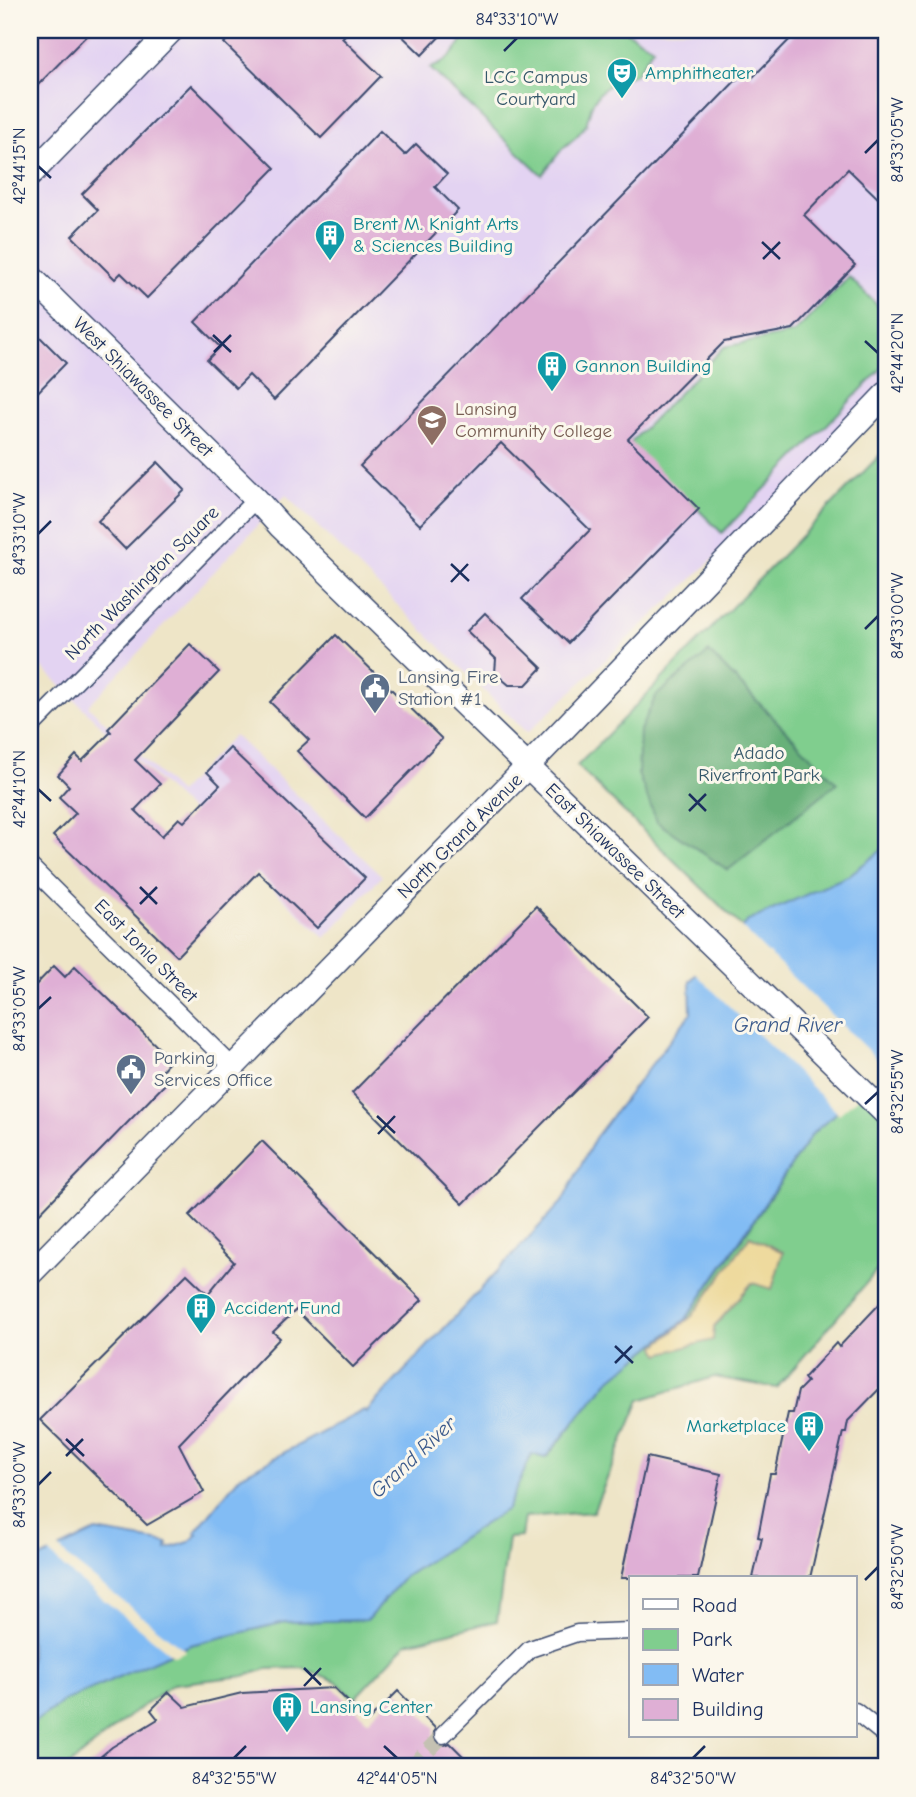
<svg xmlns="http://www.w3.org/2000/svg" width="916" height="1797" viewBox="0 0 916 1797" font-family="'Comic Neue',sans-serif">
<style>
.built{fill:#e3d3f2}
.green{fill:#80ce8e;stroke:#4e7e76;stroke-width:2}
.forest{fill:#68b179;stroke:#42706c;stroke-width:2}
.sand{fill:#eeda9e;stroke:#84847e;stroke-width:2}
.water{fill:#82bcf4;stroke:#4e76a9;stroke-width:2}
.pier{fill:#eee5c7}
.building{fill:#dfafd5}
.lines{fill:none;stroke-linecap:round;stroke-linejoin:round}
.street-tunnel{stroke:#c4c1b2;stroke-width:16;stroke-dasharray:16 8;stroke-linecap:butt}
.street-casing{stroke:#3b4a6e;stroke-width:19}
.secondary-casing{stroke:#3b4a6e;stroke-width:26}
.street{stroke:#fff;stroke-width:16}
.secondary{stroke:#fff;stroke-width:23}
.ticks{fill:none;stroke:#1b2f5e;stroke-width:2.5}
.labels{text-anchor:middle;dominant-baseline:central;stroke-width:6;stroke-linejoin:round;paint-order:stroke}
.culture-label{font-size:19px;fill:#0d838f;stroke:#fbf7ec;text-anchor:start}
.park-label{font-size:19px;fill:#34576a;stroke:#fbf7ec}
.street-label{font-size:19px;fill:#1b2f5e;stroke:#fbf7ec}
.education-label{font-size:19px;fill:#785e54;stroke:#fbf7ec;text-anchor:start}
.service-label{font-size:19px;fill:#4e5e75;stroke:#fbf7ec;text-anchor:start}
.water-label{font-size:21px;font-style:italic;fill:#3a598b;stroke:#fbf7ec}
.neatline{fill:none;stroke:#1b2f5e;stroke-width:2.5}
.ticks-label{font-size:18px;text-anchor:middle;fill:#1b2f5e}
</style>
<rect width="100%" height="100%" fill="#fbf7ec"/>
<filter id="ink" filterUnits="userSpaceOnUse"><feTurbulence type="fractalNoise" baseFrequency=".0143" numOctaves="2"/><feDisplacementMap in="SourceGraphic" scale="14" xChannelSelector="R" yChannelSelector="G"/><feConvolveMatrix kernelMatrix="1 2 1 2 8 2 1 2 1" color-interpolation-filters="sRGB"/></filter>
<filter id="wash" filterUnits="userSpaceOnUse"><feTurbulence type="fractalNoise" baseFrequency=".00686" numOctaves="4" result="noise"/><feDisplacementMap in="SourceGraphic" scale="28" xChannelSelector="R" yChannelSelector="G"/><feGaussianBlur stdDeviation="1.57" result="paint"/><feColorMatrix in="noise" values="0 0 0 0 0 0 0 0 0 0 0 0 0 0 0 0 0 1.4 0 .05"/><feComposite in="paint" operator="in"/></filter>
<g filter="url(#wash)">
<rect width="100%" height="100%" fill="#eee5c7"/>
<!-- built -->
<path class="built" d="M30 30H886V398L527 733 286 495 88 706 179 793 234 735 382 876 325 938 100 725 42 667 30 680Z"/>
<!-- green -->
<g class="green">
<path d="M468 30H624L653 48 636 74 614 82 600 92 592 104 586 125 577 136 563 148 542 175 430 68C448 64 460 46 468 30Z"/>
<path d="M849 277 886 314V364L722 533 630 443 724 347 794 333Z"/>
<path d="M886 449V847L848 876 748 921 742 927 577 766Z"/>
<path d="M886 1069V1260L777 1388 714 1377 640 1400 593 1512 524 1517 521 1537 508 1538 497 1621 407 1643 354 1699 336 1681 303 1668 267 1669 244 1676 173 1684 128 1717 67 1767H30V1725L64 1701 190 1645 285 1622 367 1620 404 1577 507 1509 532 1454 546 1458 608 1381 686 1319 747 1232 813 1133Z"/>
</g>
<!-- forest -->
<path class="forest" d="M709 652 837 783 728 870 657 822 638 774 640 730 656 696Z"/>
<!-- sand -->
<path class="sand" d="M750 1236 783 1252 772 1289 752 1283 714 1327 713 1340 659 1354 656 1346 692 1316Z"/>
<!-- water -->
<path class="water" d="M886 847V1069L813 1133 686 1319 608 1381 545 1458 532 1454 507 1509 404 1577 367 1620 285 1622 190 1645 64 1701 30 1725V1563L96 1531 168 1543 167 1549 189 1542 198 1534 195 1532 240 1476 364 1410 366 1412 562 1202 595 1138 691 1013 690 981 748 921 848 876Z"/>
<!-- pier -->
<g class="pier">
<path d="M739 925 886 1068V1074L839 1114 694 972Z"/>
<path d="M57 1546 73 1562 186 1651 174 1656 65 1569 47 1551Z"/>
</g>
<g id="blocks">
<!-- building -->
<g class="building">
<path d="M30 30H92L30 93Z"/>
<path d="M237 30H350L342 38 381 76 321 138 224 43Z"/>
<path d="M396 30H446L422 55Z"/>
<path d="M799 30H886V206L848 169 804 215 855 265 793 329 724 342 628 439 699 509 568 643 522 599 590 530 501 443 420 525 360 466 746 70 753 77Z"/>
<path d="M191 85 275 168 147 298 121 273 115 279 72 236 98 210 82 194Z"/>
<path d="M380 131 405 155 416 144 447 174 435 187 458 210 274 400 249 375 236 388 207 360 220 347 195 322Z"/>
<path d="M30 327 66 363 30 400Z"/>
<path d="M158 462 185 490 125 549 98 521Z"/>
<path d="M485 613 542 668 526 685H509L495 673 496 659 467 631Z"/>
<path d="M336 635 442 739 365 818 297 751 309 740 270 702Z"/>
<path d="M190 644 219 672 135 760 160 784 135 810 162 836 179 818 184 822 220 785 207 772 230 748 365 878 317 928 258 872 177 956 53 836 76 813 59 797 69 786 58 775 76 755 82 761 111 732 108 729Z"/>
<path d="M536 906 648 1017 463 1204 352 1093Z"/>
<path d="M54 966 65 977 75 966 171 1060 160 1072 169 1080 30 1223V991Z"/>
<path d="M262 1141 422 1300 353 1367 296 1310 273 1332 280 1338 179 1444 204 1492 147 1525 40 1420 187 1274 208 1294 234 1262 189 1216Z"/>
<path d="M886 1297V1382L848 1421 846 1432H843L810 1578H753L762 1538 758 1537 770 1474H775L788 1413H793L798 1391 807 1382 804 1378 836 1343 839 1347Z"/>
<path d="M647 1457 721 1474 698 1578H621Z"/>
<path d="M334 1688 368 1721 398 1691 435 1728 433 1737 436 1743 445 1745 450 1743 474 1767H88L112 1747 158 1719 151 1710 169 1692 185 1707 242 1693Z"/>
</g>
</g>
</g>
<g filter="url(#ink)">
<use href="#blocks" fill-opacity="0" stroke="#3b4a6e" stroke-width="2"/>
<g class="lines">
<!-- street-tunnel -->
<path class="street-tunnel" d="M412 1767 443 1735"/>
<!-- street casing -->
<g class="street-casing">
<g id="street">
<path d="M30 728 256 499"/>
<path d="M30 866 232 1066"/>
<path d="M855 1711 886 1736"/>
<path d="M443 1735 530 1649 577 1633 631 1631"/>
</g>
</g>
<!-- secondary casing -->
<g class="secondary-casing">
<g id="secondary">
<path d="M30 175 172 30"/>
<path d="M30 276 256 499 281 527 886 1114"/>
<path d="M30 1274 527 767 886 394"/>
</g>
</g>
<!-- street -->
<use href="#street" class="street"/>
<!-- secondary -->
<use href="#secondary" class="secondary"/>
</g>
</g>
<!-- ticks -->
<path class="ticks" d="M504 51 517 38M865 153 878 140M38 166 51 178M762 242 780 259M763 259 780 242M213 335 231 352M865 341 878 353M214 352 231 335M38 534 51 521M451 564 469 581M451 582 468 564M865 629 878 616M38 789 51 801M689 794 706 811M689 811 706 794M140 887 157 904M140 904 157 887M38 1009 51 997M865 1104 878 1092M377 1116 395 1133M378 1134 395 1116M615 1346 633 1363M615 1363 632 1346M66 1439 84 1456M66 1456 83 1439M38 1485 51 1472M865 1580 878 1567M304 1668 321 1685M304 1686 321 1668M384 1746 397 1758M234 1758 246 1746M693 1758 705 1746"/>
<!-- icons -->
<defs>
<g id="theatre-pin" transform="scale(1.575)"><path d="M0 17L-7.5 6A9.5 9.5 0 1 1 7.5 6Z" fill="#0f9aa8" stroke="#fbf7ec"/><path d="M-5-5.5Q0-4 5-5.5V0Q5 5 0 6Q-5 5-5 0ZM-3.3-2.5H-1v1.5H-3.3ZM1-2.5H3.3v1.5H1ZM-2.8 1Q0 5.5 2.8 1Z" fill="#fff"/></g>
<g id="building-pin" transform="scale(1.575)"><path d="M0 17L-7.5 6A9.5 9.5 0 1 1 7.5 6Z" fill="#0f9aa8" stroke="#fbf7ec"/><path d="M-4-6H4V6H1V3H-1V6H-4ZM-2.5-4.3h1.7v1.8h-1.7ZM.8-4.3h1.7v1.8H.8ZM-2.5-1h1.7V.8h-1.7ZM.8-1h1.7V.8H.8Z" fill="#fff"/></g>
<g id="university-pin" transform="scale(1.575)"><path d="M0 17L-7.5 6A9.5 9.5 0 1 1 7.5 6Z" fill="#8d6e63" stroke="#fbf7ec"/><path d="M0-5L7-2L0 1L-7-2ZM-4 1L0 2.5L4 1V4Q0 6-4 4Z" fill="#fff"/></g>
<g id="civic-pin" transform="scale(1.575)"><path d="M0 17L-7.5 6A9.5 9.5 0 1 1 7.5 6Z" fill="#5c6f8a" stroke="#fbf7ec"/><path d="M-.6-6.5H3V-4.5H.6V-3L4-1V1h2V6H-6V1h2V-1L-.6-3ZM-1.2 2.5V6h2.4V2.5Z" fill="#fff"/></g>
</defs>
<g fill-rule="evenodd">
<use href="#theatre-pin" x="622" y="73"/>
<use href="#building-pin" x="330" y="235"/>
<use href="#building-pin" x="552" y="366"/>
<use href="#university-pin" x="432" y="420"/>
<use href="#civic-pin" x="375" y="688"/>
<use href="#civic-pin" x="131" y="1069"/>
<use href="#building-pin" x="201" y="1308"/>
<use href="#building-pin" x="809" y="1426"/>
<use href="#building-pin" x="287" y="1707"/>
</g>
<g class="labels">
<!-- culture labels -->
<g class="culture-label">
<text x="645" y="73">Amphitheater</text>
<text x="353" y="224">Brent M. Knight Arts<tspan x="353" dy="22">&amp; Sciences Building</tspan></text>
<text x="575" y="366">Gannon Building</text>
<text x="224" y="1308">Accident Fund</text>
<text x="786" y="1426" text-anchor="end">Marketplace</text>
<text x="310" y="1707">Lansing Center</text>
</g>
<!-- park labels -->
<g class="park-label">
<text x="536" y="77">LCC Campus<tspan x="536" dy="22">Courtyard</tspan></text>
<text x="759" y="753">Adado<tspan x="759" dy="22">Riverfront Park</tspan></text>
</g>
<!-- street labels -->
<g class="street-label">
<text transform="translate(143 387) rotate(45)">West Shiawassee Street</text>
<text transform="translate(142 583) rotate(-45)">North Washington Square</text>
<text transform="translate(460 836) rotate(-45)">North Grand Avenue</text>
<text transform="translate(615 851) rotate(44)">East Shiawassee Street</text>
<text transform="translate(146 951) rotate(45)">East Ionia Street</text>
</g>
<!-- education labels -->
<g class="education-label">
<text x="455" y="409">Lansing<tspan x="455" dy="22">Community College</tspan></text>
</g>
<!-- service labels -->
<g class="service-label">
<text x="398" y="677">Lansing Fire<tspan x="398" dy="22">Station #1</tspan></text>
<text x="154" y="1058">Parking<tspan x="154" dy="22">Services Office</tspan></text>
</g>
<!-- water labels -->
<g class="water-label">
<text x="788" y="1025">Grand River</text>
<text transform="translate(413 1457) rotate(-43)">Grand River</text>
</g>
</g>
<!-- margin -->
<rect width="916" height="1797" fill="none" stroke="#fbf7ec" stroke-width="77"/>
<!-- legend -->
<rect x="629" y="1576" width="228" height="161" fill="#fbf7ec" stroke="#a1a7b3" stroke-width="2"/>
<rect x="643" y="1599" width="35" height="10" fill="#ffffff" stroke="#a1a7b3" stroke-width="2"/>
<text x="692" y="1612" font-size="21" fill="#1b2f5e">Road</text>
<rect x="643" y="1629" width="35" height="21" fill="#80ce8e" stroke="#a1a7b3" stroke-width="2"/>
<text x="692" y="1646" font-size="21" fill="#1b2f5e">Park</text>
<rect x="643" y="1664" width="35" height="21" fill="#82bcf4" stroke="#a1a7b3" stroke-width="2"/>
<text x="692" y="1682" font-size="21" fill="#1b2f5e">Water</text>
<rect x="643" y="1699" width="35" height="21" fill="#dfafd5" stroke="#a1a7b3" stroke-width="2"/>
<text x="692" y="1716" font-size="21" fill="#1b2f5e">Building</text>
<rect x="38" y="38" width="840" height="1720" class="neatline"/>
<g class="ticks-label">
<text x="517" y="25">84°33'10"W</text>
<text transform="translate(897 140) rotate(-90)" y="6">84°33'05"W</text>
<text transform="translate(19 166) rotate(-90)" y="6">42°44'15"N</text>
<text transform="translate(897 353) rotate(-90)" y="6">42°44'20"N</text>
<text transform="translate(19 534) rotate(-90)" y="6">84°33'10"W</text>
<text transform="translate(897 616) rotate(-90)" y="6">84°33'00"W</text>
<text transform="translate(19 789) rotate(-90)" y="6">42°44'10"N</text>
<text transform="translate(19 1009) rotate(-90)" y="6">84°33'05"W</text>
<text transform="translate(897 1092) rotate(-90)" y="6">84°32'55"W</text>
<text transform="translate(19 1485) rotate(-90)" y="6">84°33'00"W</text>
<text transform="translate(897 1567) rotate(-90)" y="6">84°32'50"W</text>
<text x="234" y="1784">84°32'55"W</text>
<text x="397" y="1784">42°44'05"N</text>
<text x="693" y="1784">84°32'50"W</text>
</g>
</svg>
